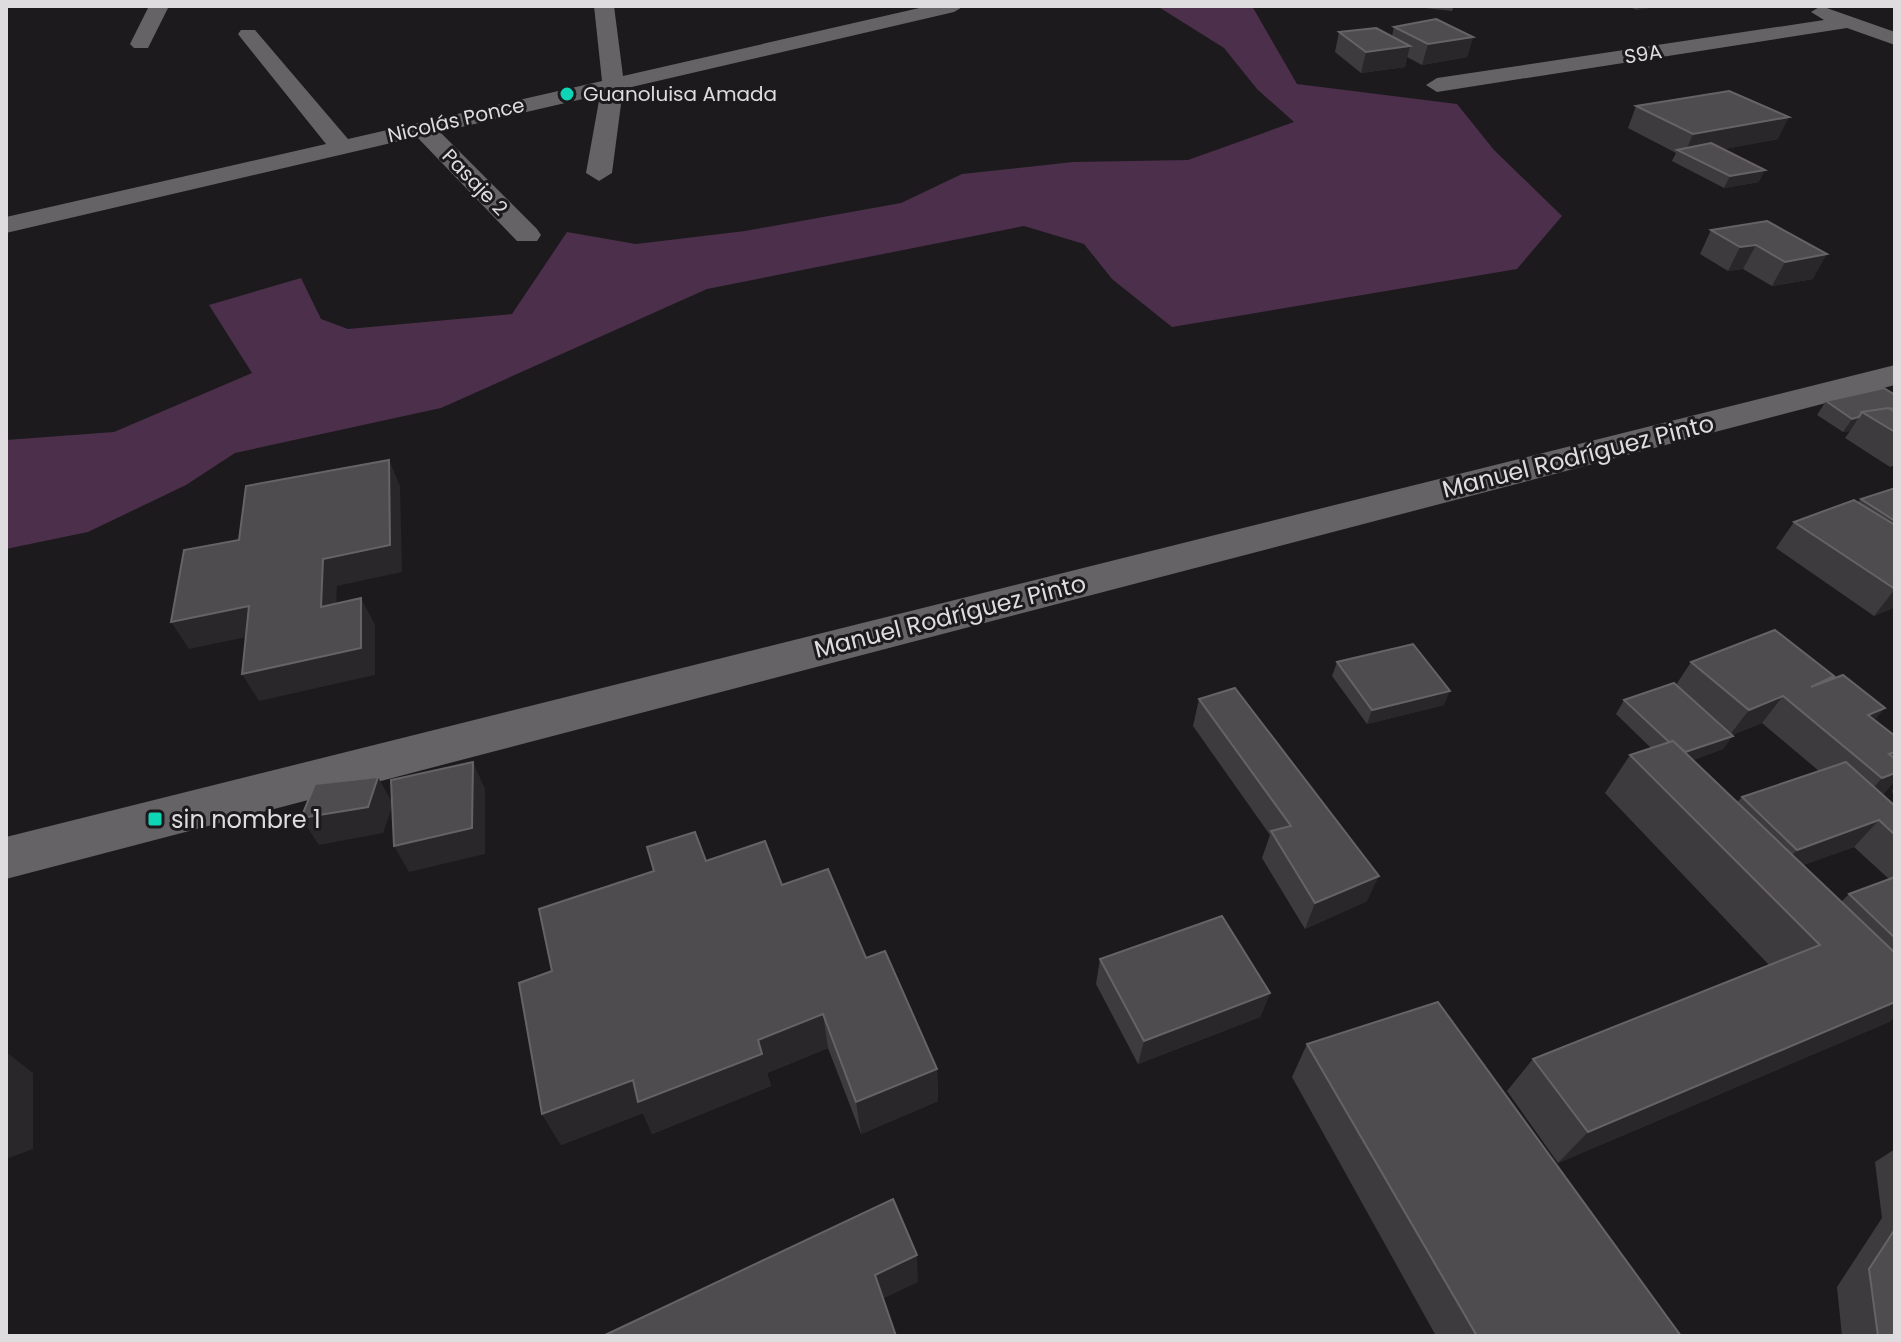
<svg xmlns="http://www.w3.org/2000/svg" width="1901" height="1342" viewBox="0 0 1901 1342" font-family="Poppins,sans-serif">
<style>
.green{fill:#4b2f4b}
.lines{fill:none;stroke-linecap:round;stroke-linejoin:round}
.minor{fill:#666366;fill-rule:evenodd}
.wall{fill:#3e3b3e;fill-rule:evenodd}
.shaded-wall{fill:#292729}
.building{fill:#4f4c4f;stroke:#666366;stroke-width:2}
.poi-dot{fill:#0dd5b5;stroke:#1c1a1c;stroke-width:3}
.labels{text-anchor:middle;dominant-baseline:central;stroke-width:6;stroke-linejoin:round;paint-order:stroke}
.far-street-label{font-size:20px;fill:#dedcde;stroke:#1c1a1c}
.far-poi-label{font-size:20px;fill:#dedcde;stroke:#1c1a1c;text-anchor:start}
.street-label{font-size:24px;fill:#dedcde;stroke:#1c1a1c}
.poi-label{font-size:24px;fill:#dedcde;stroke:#1c1a1c;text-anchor:start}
</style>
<rect width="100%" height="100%" fill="#1c1a1c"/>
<!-- green -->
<path class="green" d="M1157 6H1252L1297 84 1457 104 1494 150 1562 216 1517 269 1172 327 1112 279 1084 244 1024 226 707 289 441 408 235 453 186 485 88 532 6 549V440L114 432 252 373 209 305 301 278 321 319 348 329 512 314 567 232 636 244 745 231 901 203 962 174 1073 162 1188 160 1294 122 1257 89 1224 48Z"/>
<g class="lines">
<!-- minor -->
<g class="minor">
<path d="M149 6H169L148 48H134L130 44Z"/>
<path d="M594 6H614L623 76 928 6H964L954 12 623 89 612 173 599 181 586 173 600 95 440 132 537 229 541 235 537 241H517L417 137 6 233V217L326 144 241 38 238 34 241 30H255L348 139 602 81Z"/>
<path d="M1821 6 1895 32V45L1847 28 1437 92 1426 85 1437 78 1824 20 1811 12Z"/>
<path d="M1895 365V385L6 879V837Z"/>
</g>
</g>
<!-- wall -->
<g class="wall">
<path d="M1407 6H1454L1452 11Z"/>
<path d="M1627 6H1662L1637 10Z"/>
<path d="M1414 23 1473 37 1467 57 1422 65 1407 57 1405 67 1361 73 1335 52 1339 32 1392 36 1394 27 1413 24Z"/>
<path d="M1636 106 1778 139 1724 149 1759 182 1724 188 1672 161 1676 153 1628 128Z"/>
<path d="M1767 221 1813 279 1772 286 1743 269 1728 271 1700 254 1711 230Z"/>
<path d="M1895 395V465L1890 467 1845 438 1850 431 1843 432 1817 415 1826 401Z"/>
<path d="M1895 488V607L1874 616 1776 548 1794 522 1858 502 1861 499Z"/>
<path d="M1337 662 1444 705 1367 724 1332 676Z"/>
<path d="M1691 662 1834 676 1832 679 1885 708 1874 720 1895 736V795L1892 792 1895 781 1882 795 1893 804 1895 802V1016L1889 1022 1558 1163 1507 1091 1533 1059 1769 965 1605 793 1630 755 1651 748 1616 714 1624 700 1676 685ZM1762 723 1819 771 1742 797 1737 802 1693 760 1723 749 1732 735ZM1854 847 1889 879 1849 894 1841 902 1803 865Z"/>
<path d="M1199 699 1367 901 1305 929 1262 858 1270 835 1193 726Z"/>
<path d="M782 885 866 958 937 1069 938 1101 861 1134 828 1048 767 1073 771 1086 652 1134 643 1113 561 1145 542 1114 552 971Z"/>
<path d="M1100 959 1270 993 1260 1017 1138 1064 1096 984Z"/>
<path d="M1307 1044 1681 1336H1436L1292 1077Z"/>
<path d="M1895 1149V1336H1842L1837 1287 1882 1218 1875 1162Z"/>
</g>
<!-- shaded-wall -->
<g class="shaded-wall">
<path d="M1638 6H1662L1637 10Z"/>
<path d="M1473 37 1467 57 1422 65 1428 44Z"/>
<path d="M1410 46 1405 67 1361 73 1366 52Z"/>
<path d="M1789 117 1778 139 1689 156 1685 153 1693 134Z"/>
<path d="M1765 170 1759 182 1724 188 1730 176Z"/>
<path d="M1756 245 1743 269 1728 271 1740 247Z"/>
<path d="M1827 254 1813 279 1772 286 1785 262Z"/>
<path d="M1859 417 1850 431 1843 432 1852 419Z"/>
<path d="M389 460 400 486 402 572 337 586 335 634 321 607 323 559Z"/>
<path d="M1895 589V607L1874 616Z"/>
<path d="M361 598 375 625V675L259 701 242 674Z"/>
<path d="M249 606 265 633 189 649 171 622Z"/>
<path d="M1450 691 1444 705 1367 724 1372 710Z"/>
<path d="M1783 696 1762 723 1729 736 1749 710Z"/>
<path d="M1885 708 1862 735 1868 715Z"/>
<path d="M1733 736 1723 749 1671 768 1681 754Z"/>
<path d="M473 762 485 789V854L409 872 394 846Z"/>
<path d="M1895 773V781L1882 795 1858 805 1882 778Z"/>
<path d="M378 777 393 804 383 833 319 845 301 818Z"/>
<path d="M1879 820 1854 847 1773 876 1797 850Z"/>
<path d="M1379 876 1367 901 1305 929 1315 903Z"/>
<path d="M1270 993 1260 1017 1138 1064 1144 1041Z"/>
<path d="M1895 1002V1016L1889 1022 1558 1163 1588 1132Z"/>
<path d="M823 1014 828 1048 767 1073 771 1086 652 1134 643 1113 561 1145 542 1114 633 1080 758 1040Z"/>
<path d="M6 1052 33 1073V1149L6 1159Z"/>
<path d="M937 1069 938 1101 861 1134 856 1102Z"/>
<path d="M917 1255 918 1282 878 1301 875 1275Z"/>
</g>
<!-- building -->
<g class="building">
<path d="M1436 19 1473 37 1428 44 1394 27Z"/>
<path d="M1376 28 1410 46 1366 52 1339 32Z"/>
<path d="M1729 91 1789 117 1693 134 1636 106Z"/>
<path d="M1711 143 1765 170 1730 176 1677 150Z"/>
<path d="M1767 221 1827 254 1785 262 1756 245 1740 247 1711 230Z"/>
<path d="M1884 388 1895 395V408L1862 412 1859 417 1852 419 1826 401Z"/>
<path d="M1888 408 1895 412V432L1862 412Z"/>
<path d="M389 460 390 545 323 559 321 607 361 598V648L242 674 249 606 171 622 184 550 239 540 246 486Z"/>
<path d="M1895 488V521L1861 499Z"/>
<path d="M1854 500 1895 525V589L1794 522Z"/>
<path d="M1775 630 1834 676 1811 687 1843 675 1885 708 1868 715 1895 736V752L1889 754 1895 759V773L1882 778 1783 696 1749 710 1691 662Z"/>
<path d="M1413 644 1450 691 1372 710 1337 662Z"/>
<path d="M1674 683 1733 736 1685 752 1673 741 1669 742 1624 700Z"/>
<path d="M1235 688 1379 876 1315 903 1271 831 1291 826 1199 699Z"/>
<path d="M1673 741 1895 953V1002L1588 1132 1533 1059 1820 945 1630 755Z"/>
<path d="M473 762 472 828 394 846 391 780Z"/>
<path d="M1846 762 1895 806V835L1879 820 1797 850 1742 797Z"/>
<path d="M378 777 368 807 301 818 315 784Z"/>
<path d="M695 832 706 861 765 841 782 885 828 869 866 958 885 951 937 1069 856 1102 823 1014 758 1040 762 1054 638 1102 633 1080 542 1114 519 983 552 971 539 909 654 871 647 847Z"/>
<path d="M1895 877V938L1849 894Z"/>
<path d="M1222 916 1270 993 1144 1041 1100 959Z"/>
<path d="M1438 1002 1681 1336H1477L1307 1044Z"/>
<path d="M893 1199 917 1255 875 1275 896 1336H603Z"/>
<path d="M1895 1229V1336H1878L1869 1269Z"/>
</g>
<!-- markers -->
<g class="poi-dot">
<circle cx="567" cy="94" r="8"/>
<rect x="147" y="811" width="16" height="16" rx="4"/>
</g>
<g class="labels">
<!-- far-street labels -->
<g class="far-street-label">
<text transform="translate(1643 54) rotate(-9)">S9A</text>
<text transform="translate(456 120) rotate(-13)">Nicolás Ponce</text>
<text transform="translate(475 182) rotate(46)">Pasaje 2</text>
</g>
<!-- far-poi labels -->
<g class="far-poi-label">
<text x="583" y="94">Guanoluisa Amada</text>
</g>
<!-- street labels -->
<g class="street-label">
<text transform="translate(1578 456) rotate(-14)">Manuel Rodríguez Pinto</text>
<text transform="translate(950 616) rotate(-14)">Manuel Rodríguez Pinto</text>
</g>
<!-- poi labels -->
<g class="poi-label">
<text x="171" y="819">sin nombre 1</text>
</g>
</g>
<!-- border -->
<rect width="1901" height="1342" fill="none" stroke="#dedcde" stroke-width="16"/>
</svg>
